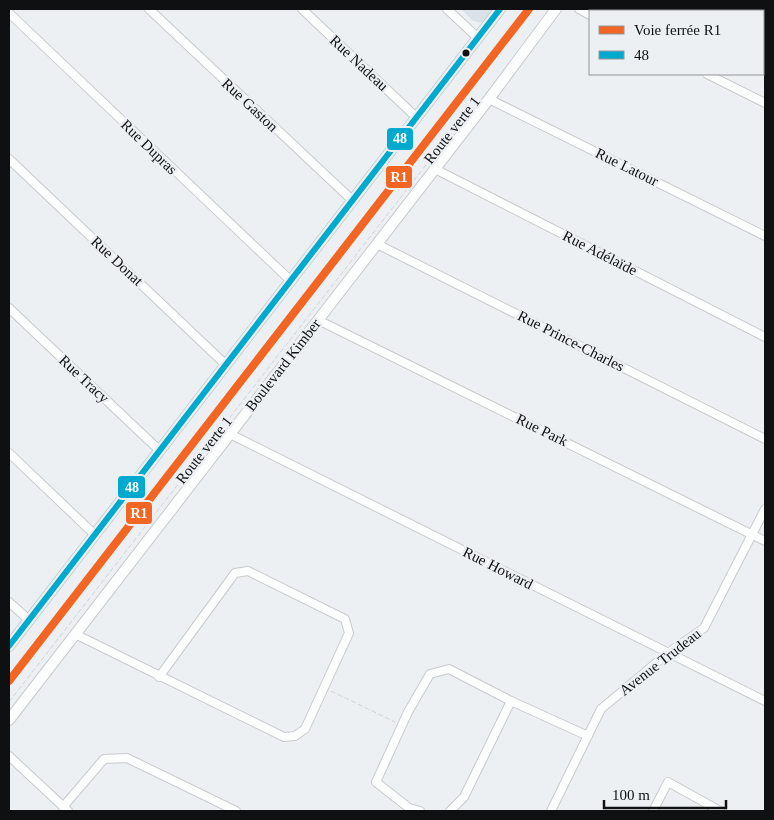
<svg xmlns="http://www.w3.org/2000/svg" width="774" height="820" viewBox="0 0 774 820" font-family="Georgia,serif">
<style>
.built{fill:#dae1e7}
.lines{fill:none;stroke-linecap:round;stroke-linejoin:round}
.minor-casing{stroke:#c8cbcc;stroke-width:10}
.tertiary-casing{stroke:#c8cbcc;stroke-width:12}
.path{stroke:#d3d3d3;stroke-width:1;stroke-dasharray:5 2.5;stroke-linecap:butt}
.minor{stroke:#fcfdfd;stroke-width:8}
.tertiary{stroke:#fcfdfd;stroke-width:10}
.bus-1-casing{stroke:#ecf0f3;stroke-width:10}
.bus-1{stroke:#00a9ce;stroke-width:6}
.rail-1-casing{stroke:#ecf0f3;stroke-width:11}
.rail-1{stroke:#f26522;stroke-width:8}
.bus-dot{fill:#0e1011;stroke:#ecf0f3;stroke-width:2}
.labels{text-anchor:middle;dominant-baseline:central;stroke-width:5;stroke-linejoin:round;paint-order:stroke}
.street-label{font-size:15px;fill:#0e1011;stroke:#ecf0f3}
.line-badge{stroke:#ecf0f3;stroke-width:2}
.badge-label{font-size:14px;text-anchor:middle;font-weight:bold;fill:#fff}
</style>
<rect width="100%" height="100%" fill="#edf0f2"/>
<!-- built -->
<path class="built" d="M461 9H493L482 23 473 21Z"/>
<g class="lines">
<!-- minor casing -->
<g class="minor-casing">
<g id="minor">
<path d="M149 9 352 200"/>
<path d="M302 9 416 117"/>
<path d="M447 9 478 38"/>
<path d="M579 9 590 15"/>
<path d="M9 13 290 280"/>
<path d="M707 74 765 103"/>
<path d="M489 99 765 236"/>
<path d="M9 159 225 364"/>
<path d="M435 169 765 337"/>
<path d="M377 244 765 439"/>
<path d="M9 308 159 450"/>
<path d="M318 320 765 541"/>
<path d="M230 434 765 701"/>
<path d="M9 453 94 534"/>
<path d="M9 602 29 620"/>
<path d="M75 634 284 737 295 736 305 729 349 633 345 619 248 571 235 573 159 677"/>
<path d="M9 756 68 811"/>
<path d="M63 807 104 759 127 758 236 811"/>
<path d="M420 811 409 808 376 782 408 712 430 674 449 669 511 701 588 736"/>
<path d="M450 811 464 797 511 701"/>
<path d="M551 811 601 709 668 653 704 628 765 509"/>
<path d="M653 811 668 782 720 811"/>
</g>
</g>
<!-- tertiary casing -->
<g class="tertiary-casing">
<g id="tertiary">
<path d="M9 646 500 9"/>
<path d="M9 720 489 99 556 9"/>
</g>
</g>
<!-- path -->
<g class="path">
<path d="M331 691 395 722"/>
<path d="M9 702 453 130"/>
</g>
<!-- minor -->
<use href="#minor" class="minor"/>
<!-- tertiary -->
<use href="#tertiary" class="tertiary"/>
<!-- bus-1 casing -->
<g class="bus-1-casing">
<path id="bus-1" d="M9 646 500 9"/>
</g>
<!-- bus-1 -->
<use href="#bus-1" class="bus-1"/>
<!-- rail-1 casing -->
<g class="rail-1-casing">
<path id="rail-1" d="M9 681 529 9"/>
</g>
<!-- rail-1 -->
<use href="#rail-1" class="rail-1"/>
</g>
<!-- markers -->
<circle class="bus-dot" cx="466" cy="53" r="4.5"/>
<g class="labels">
<!-- street labels -->
<g class="street-label">
<text transform="translate(359 63) rotate(43)">Rue Nadeau</text>
<text transform="translate(250 105) rotate(43)">Rue Gaston</text>
<text transform="translate(452 130) rotate(-52)">Route verte 1</text>
<text transform="translate(149 147) rotate(44)">Rue Dupras</text>
<text transform="translate(627 167) rotate(26)">Rue Latour</text>
<text transform="translate(600 253) rotate(27)">Rue Adélaïde</text>
<text transform="translate(117 261) rotate(43)">Rue Donat</text>
<text transform="translate(571 341) rotate(27)">Rue Prince-Charles</text>
<text transform="translate(283 365) rotate(-52)">Boulevard Kimber</text>
<text transform="translate(84 379) rotate(43)">Rue Tracy</text>
<text transform="translate(542 430) rotate(26)">Rue Park</text>
<text transform="translate(204 450) rotate(-52)">Route verte 1</text>
<text transform="translate(498 568) rotate(27)">Rue Howard</text>
<text transform="translate(660 662) rotate(-38)">Avenue Trudeau</text>
</g>
</g>
<g class="line-badge">
<rect x="386" y="127" width="28" height="24" rx="5" fill="#00a9ce"/>
<rect x="385" y="165" width="28" height="24" rx="5" fill="#f26522"/>
<rect x="117" y="475" width="29" height="24" rx="5" fill="#00a9ce"/>
<rect x="125" y="501" width="28" height="24" rx="5" fill="#f26522"/>
</g>
<g class="badge-label">
<text x="400" y="143">48</text>
<text x="399" y="182">R1</text>
<text x="132" y="492">48</text>
<text x="139" y="518">R1</text>
</g>
<!-- border -->
<rect width="774" height="820" fill="none" stroke="#0e1011" stroke-width="20"/>
<!-- legend -->
<rect x="589" y="10" width="175" height="65" fill="#ecf0f3" stroke="#939699"/>
<rect x="599" y="26" width="25" height="8" fill="#f26522" stroke="#939699"/>
<text x="634" y="35" font-size="15" fill="#0e1011">Voie ferrée R1</text>
<rect x="599" y="51" width="25" height="8" fill="#00a9ce" stroke="#939699"/>
<text x="634" y="60" font-size="15" fill="#0e1011">48</text>
<!-- scale -->
<path d="M604 800v8h122v-8" fill="none" stroke="#0e1011" stroke-width="2.5"/>
<text x="612" y="800" font-size="15" fill="#0e1011" stroke="#ecf0f3" stroke-width="4" paint-order="stroke">100 m</text>
</svg>
